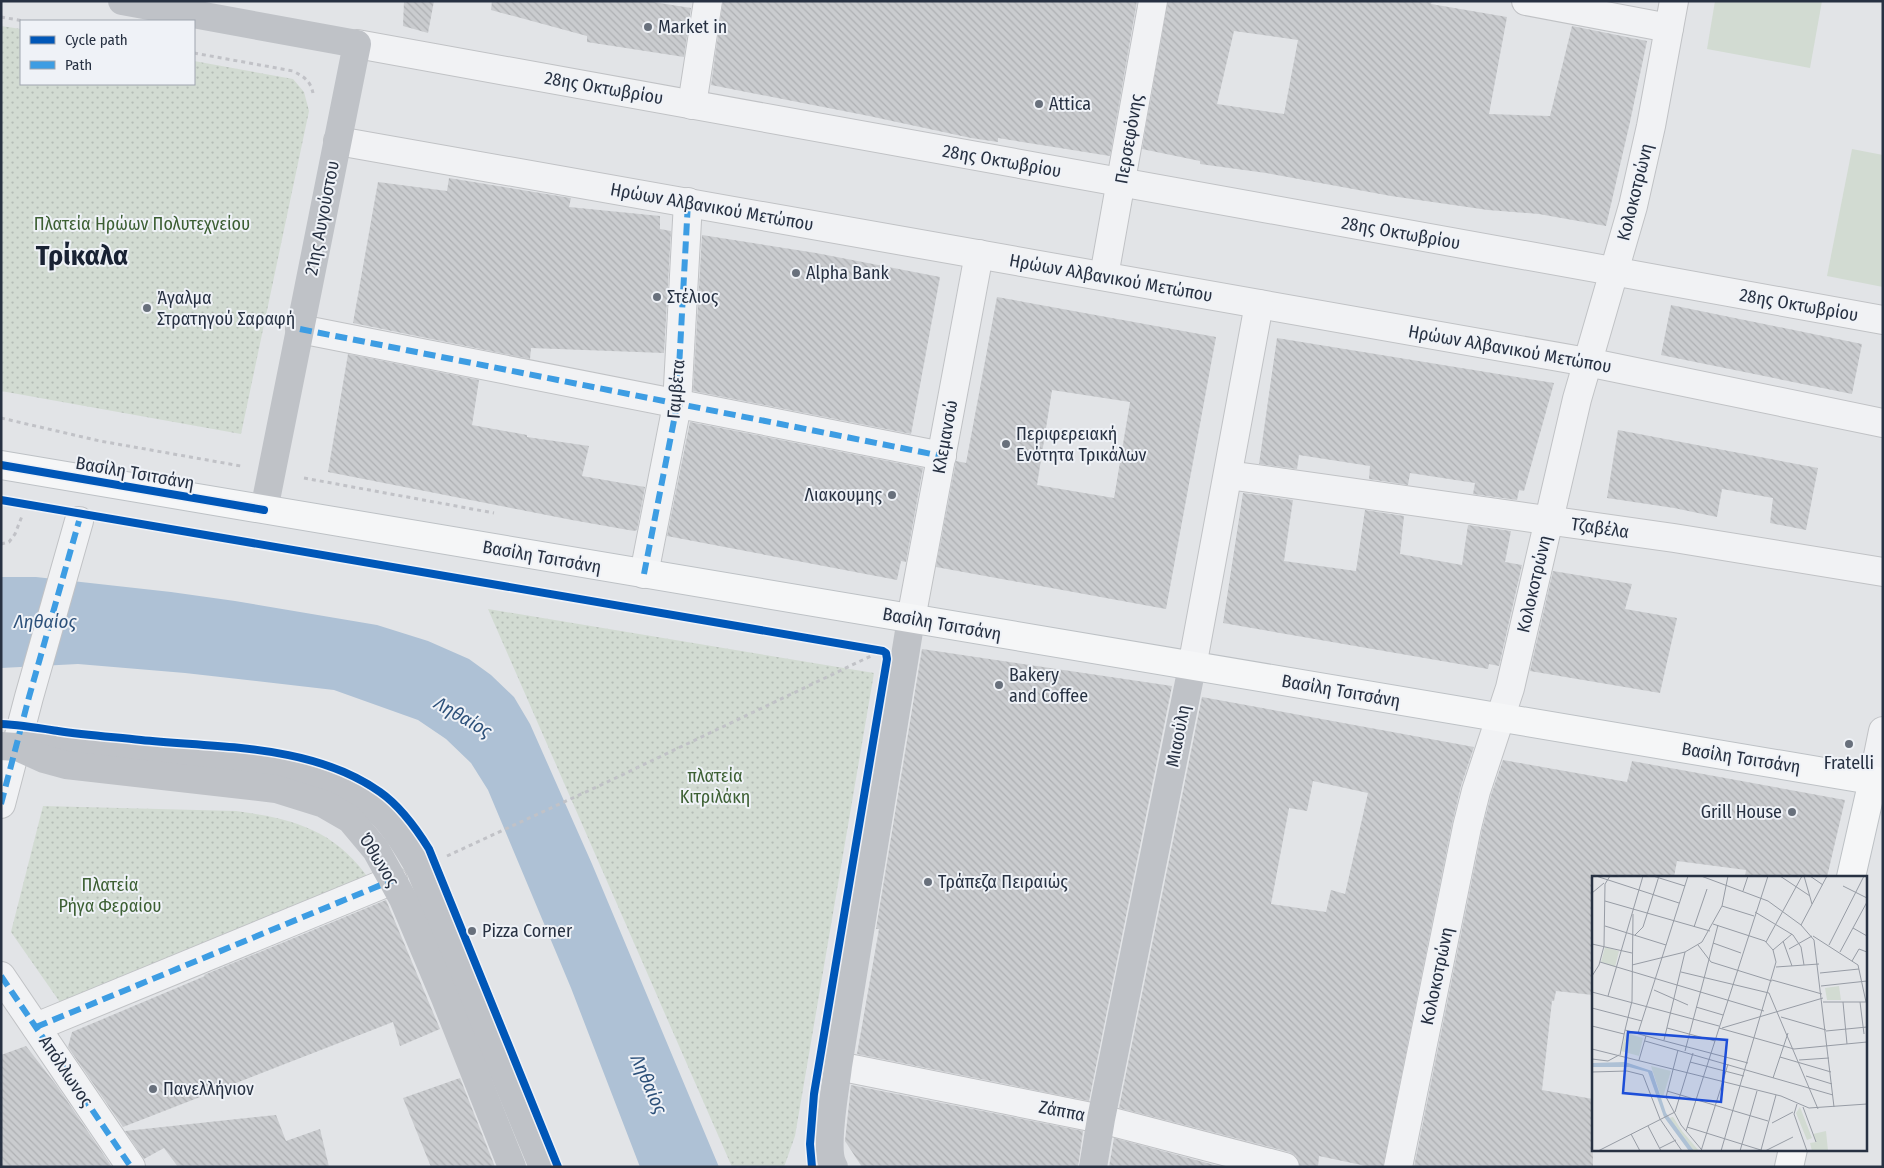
<svg xmlns="http://www.w3.org/2000/svg" width="1884" height="1168" viewBox="0 0 1884 1168" font-family="'Fira Sans Condensed',sans-serif">
<style>
.grass{fill:#d2dbd2}
.park{fill:url(#park-dots)}
.water{fill:#aec1d5}
.building{fill:url(#building-back-hatch);fill-rule:evenodd}
.lines{fill:none;stroke-linecap:round;stroke-linejoin:round}
.street-casing{stroke:#c0c2c5;stroke-width:30}
.primary-casing{stroke:#bdc1c5;stroke-width:30}
.path{stroke:#c1c2c7;stroke-width:3;stroke-dasharray:4 4;stroke-linecap:butt}
.street{stroke:#f1f2f4;stroke-width:28}
.secondary{stroke:#bfc2c7;stroke-width:28}
.primary{stroke:#f5f6f7;stroke-width:28}
.quiet{stroke:#3d9de3;stroke-width:6;stroke-dasharray:12 6;stroke-linecap:butt}
.cycleway-casing{stroke:#eff2f7;stroke-width:11}
.cycleway{stroke:#0057b8;stroke-width:8}
.poi-dot{fill:#68707c;stroke:#eff2f7;stroke-width:2}
.labels{text-anchor:middle;dominant-baseline:central;stroke-width:4;stroke-linejoin:round;paint-order:stroke}
.poi-label{font-size:18px;fill:#273142;stroke:#eff2f7;text-anchor:start}
.street-label{font-size:18px;fill:#273142;stroke:#eff2f7}
.park-label{font-size:18px;fill:#3c5f33;stroke:#eff2f7}
.water-label{font-size:19px;font-style:italic;fill:#2d517a;stroke:#eff2f7}
.town-label{font-size:28px;font-weight:bold;fill:#192233;stroke:#eff2f7}
.inset-road{fill:none;stroke:#979ca5;stroke-width:1}
.view{fill:#1d4ed8;fill-opacity:0.15;stroke:#1d4ed8;stroke-width:2.5}
.inset-edge{fill:none;stroke:#273142;stroke-width:2.5}
</style>
<defs>
<pattern id="park-dots" width="8" height="8" patternUnits="userSpaceOnUse" patternTransform="scale(1.25)"><rect width="8" height="8" fill="#d2dbd2"/><path d="M2 2h.1M6 6h.1" fill="none" stroke="#b4bcb6" stroke-width="1.8" stroke-linecap="round"/></pattern>
<pattern id="building-back-hatch" width="6" height="6" patternUnits="userSpaceOnUse" patternTransform="scale(1.25)"><rect width="6" height="6" fill="#cacccf"/><path d="M-1 5l2 2M0 0l6 6M5-1l2 2" fill="none" stroke="#aeb0b3"/></pattern>
</defs>
<rect width="100%" height="100%" fill="#e2e4e7"/>
<!-- grass -->
<g class="grass">
<path d="M1715 1H1822L1810 68 1707 49Z"/>
<path d="M1852 149 1883 155V287L1827 276Z"/>
</g>
<!-- park -->
<g class="park">
<path d="M1 26 21 29V84H194V61L293 79 304 92 309 111 241 434 1 391Z"/>
<path d="M488 609 874 673 795 1136 784 1167H732Z"/>
<path d="M43 806 236 811C295 819 336 830 371 882L64 1008 11 932Z"/>
</g>
<!-- water -->
<path class="water" d="M1 577H36L171 592 235 601 377 625 428 641 469 659 491 675 514 697 530 724 592 864 719 1167H640L571 988 488 790 471 763 446 739 418 720 334 690 185 673 78 664 1 668Z"/>
<!-- building -->
<g class="building">
<path d="M404 1H434L428 33 403 26Z"/>
<path d="M492 1H647L691 8 684 57 587 42V36L491 10Z"/>
<path d="M723 1H1137L1110 156 998 138V142L971 138 869 116 711 85Z"/>
<path d="M1168 1H1432L1431 4 1507 17 1489 114 1550 116 1572 26 1647 41 1630 122 1606 226 1539 214 1488 210 1391 196 1266 173 1200 164V161L1142 149ZM1234 31 1298 40 1284 114 1217 104Z"/>
<path d="M449 178 571 198 569 207 660 216V229L671 231 664 353 531 348 530 359 353 323 378 182 447 191Z"/>
<path d="M702 235 816 253 940 277 911 434 693 391Z"/>
<path d="M997 297 1216 337 1166 609 936 567 956 461 966 463ZM1052 390 1130 402 1114 498 1037 485Z"/>
<path d="M1671 305 1862 344 1852 394 1661 355Z"/>
<path d="M1277 338 1554 383 1524 491 1519 490 1517 500 1473 494 1475 483 1410 473 1408 485 1369 479 1370 466 1299 455 1297 469 1259 464Z"/>
<path d="M348 354 479 380 472 425 527 435V437L589 446 582 476 645 487 637 530 634 531 572 520 328 472Z"/>
<path d="M690 422 923 468 906 562 901 561 897 580 667 536Z"/>
<path d="M1618 430 1818 468 1806 530 1770 523 1773 498 1722 489 1717 517 1674 508 1607 498Z"/>
<path d="M1243 493 1293 500 1284 561 1356 571 1365 510 1404 516 1400 554 1462 565 1468 525 1511 531 1505 562 1522 565 1499 666 1489 664 1488 669 1223 623Z"/>
<path d="M1553 571 1632 584 1625 609 1677 618 1660 693 1530 671Z"/>
<path d="M922 649 1172 686 1089 1101 857 1054 879 929H876Z"/>
<path d="M1202 697 1474 747 1461 786 1452 824 1383 1167H1371L1319 1156 1318 1167H1300L1296 1156 1289 1152 1119 1108ZM1313 781 1368 793 1345 894 1331 890 1326 912 1271 904 1289 808 1307 811Z"/>
<path d="M1503 760 1627 782 1632 761 1845 800 1827 877H1745L1746 870 1677 861 1674 877H1593V995L1556 991 1554 1001H1552L1542 1090 1593 1099V1167H1414L1482 830 1491 795Z"/>
<path d="M386 900 440 1029 400 1046 393 1022 123 1127 68 1047 72 1032 205 976 204 975Z"/>
<path d="M26 1046 57 1086 112 1167H1V1055Z"/>
<path d="M460 1078 495 1167H431L403 1098Z"/>
<path d="M851 1085 1083 1131 1078 1167H862L845 1141Z"/>
<path d="M276 1115 286 1141 320 1129 329 1167H178L164 1148 144 1159 125 1131Z"/>
<path d="M1114 1138 1222 1167H1109Z"/>
</g>
<g class="lines">
<!-- street casing -->
<g class="street-casing">
<g id="street">
<path d="M1526 1 1669 28"/>
<path d="M357 44 1883 320"/>
<path d="M692 105 708 1"/>
<path d="M338 141 1587 362 1883 423"/>
<path d="M1104 276 1153 1"/>
<path d="M300 329 942 456"/>
<path d="M1228 475 1674 538 1883 572"/>
<path d="M644 574 677 405 688 202"/>
<path d="M911 619 979 254"/>
<path d="M1192 667 1259 304"/>
<path d="M1873 780 1883 731"/>
<path d="M1 804 29 697 79 521"/>
<path d="M1 976 131 1167"/>
<path d="M36 1027 393 880"/>
<path d="M838 1066 1101 1119 1285 1167"/>
<path d="M1398 1167 1467 827 1476 791 1510 688 1577 399 1633 206 1651 126 1674 1"/>
</g>
</g>
<!-- primary casing -->
<g class="primary-casing">
<g id="primary">
<path d="M1 465 1883 782"/>
<path d="M1851 877 1873 780"/>
<path d="M1789 1167 1793 1149"/>
</g>
</g>
<!-- path -->
<g class="path">
<path d="M1 17 24 21"/>
<path d="M194 53 293 71C304 77 310 80 313 93"/>
<path d="M1 418 100 441 241 466"/>
<path d="M304 478 494 513"/>
<path d="M1 544 9 542 15 534 22 516"/>
<path d="M447 856 603 784 873 655"/>
</g>
<!-- street -->
<use href="#street" class="street"/>
<!-- secondary -->
<g class="secondary">
<path d="M122 1 357 44 264 510"/>
<path d="M1 746 16 747 47 743 72 744C112 748 151 752 190 755 253 762 329 764 378 810 395 826 408 848 420 869L543 1167"/>
<path d="M22 749 44 759 66 765 276 789 324 804 350 819 376 850 403 899 445 998 512 1167"/>
<path d="M834 1167C823 1150 836 1087 838 1066L911 619"/>
<path d="M1093 1167 1101 1119 1192 667"/>
</g>
<!-- primary -->
<use href="#primary" class="primary"/>
<!-- quiet -->
<g class="quiet">
<path d="M300 329 942 456"/>
<path d="M644 574 677 405 688 202"/>
<path d="M1 804 29 697 79 521"/>
<path d="M1 976 131 1167"/>
<path d="M36 1027 393 880"/>
</g>
<!-- cycleway casing -->
<g class="cycleway-casing">
<g id="cycleway">
<path d="M1 465 264 510"/>
<path d="M1 500 883 651 886 653 887 659 814 1094 810 1144 812 1167"/>
<path d="M1 724C21 725 39 728 58 731 85 735 113 737 141 740 220 748 312 744 380 792 400 806 416 828 429 849L558 1167"/>
</g>
</g>
<!-- cycleway -->
<use href="#cycleway" class="cycleway"/>
</g>
<!-- markers -->
<g class="poi-dot">
<circle cx="648" cy="27" r="5"/>
<circle cx="1039" cy="104" r="5"/>
<circle cx="796" cy="273" r="5"/>
<circle cx="657" cy="297" r="5"/>
<circle cx="147" cy="308" r="5"/>
<circle cx="1006" cy="444" r="5"/>
<circle cx="892" cy="495" r="5"/>
<circle cx="999" cy="685" r="5"/>
<circle cx="1849" cy="744" r="5"/>
<circle cx="1792" cy="812" r="5"/>
<circle cx="928" cy="882" r="5"/>
<circle cx="472" cy="931" r="5"/>
<circle cx="153" cy="1089" r="5"/>
</g>
<g class="labels">
<!-- poi labels -->
<g class="poi-label">
<text x="658" y="27">Market in</text>
<text x="1049" y="104">Attica</text>
<text x="806" y="273">Alpha Bank</text>
<text x="667" y="297">Στέλιος</text>
<text x="157" y="298">Άγαλμα<tspan x="157" dy="21">Στρατηγού Σαραφή</tspan></text>
<text x="1016" y="434">Περιφερειακή<tspan x="1016" dy="21">Ενότητα Τρικάλων</tspan></text>
<text x="882" y="495" text-anchor="end">Λιακουμης</text>
<text x="1009" y="675">Bakery<tspan x="1009" dy="21">and Coffee</tspan></text>
<text x="1849" y="763" text-anchor="middle">Fratelli</text>
<text x="1782" y="812" text-anchor="end">Grill House</text>
<text x="938" y="882">Τράπεζα Πειραιώς</text>
<text x="482" y="931">Pizza Corner</text>
<text x="163" y="1089">Πανελλήνιον</text>
</g>
<!-- street labels -->
<g class="street-label">
<text transform="translate(604 88) rotate(10)">28ης Οκτωβρίου</text>
<text transform="translate(1129 139) rotate(-80)">Περσεφόνης</text>
<text transform="translate(1002 161) rotate(10)">28ης Οκτωβρίου</text>
<text transform="translate(1635 192) rotate(-76)">Κολοκοτρώνη</text>
<text transform="translate(712 207) rotate(10)">Ηρώων Αλβανικού Μετώπου</text>
<text transform="translate(322 218) rotate(-79)">21ης Αυγούστου</text>
<text transform="translate(1401 233) rotate(10)">28ης Οκτωβρίου</text>
<text transform="translate(1111 278) rotate(10)">Ηρώων Αλβανικού Μετώπου</text>
<text transform="translate(1799 305) rotate(10)">28ης Οκτωβρίου</text>
<text transform="translate(1510 349) rotate(10)">Ηρώων Αλβανικού Μετώπου</text>
<text transform="translate(676 389) rotate(-85)">Γαμβέτα</text>
<text transform="translate(945 437) rotate(-80)">Κλεμανσώ</text>
<text transform="translate(135 473) rotate(10)">Βασίλη Τσιτσάνη</text>
<text transform="translate(1600 528) rotate(8)">Τζαβέλα</text>
<text transform="translate(542 557) rotate(10)">Βασίλη Τσιτσάνη</text>
<text transform="translate(1534 584) rotate(-77)">Κολοκοτρώνη</text>
<text transform="translate(942 624) rotate(10)">Βασίλη Τσιτσάνη</text>
<text transform="translate(1341 691) rotate(10)">Βασίλη Τσιτσάνη</text>
<text transform="translate(1178 736) rotate(-79)">Μιαούλη</text>
<text transform="translate(1741 758) rotate(9)">Βασίλη Τσιτσάνη</text>
<text transform="translate(379 860) rotate(58)">Όθωνος</text>
<text transform="translate(1437 976) rotate(-78)">Κολοκοτρώνη</text>
<text transform="translate(66 1071) rotate(56)">Απόλλωνος</text>
<text transform="translate(1062 1111) rotate(11)">Ζάππα</text>
</g>
<!-- park labels -->
<g class="park-label">
<text x="142" y="224">Πλατεία Ηρώων Πολυτεχνείου</text>
<text x="715" y="776">πλατεία<tspan x="715" dy="21">Κιτριλάκη</tspan></text>
<text x="110" y="885">Πλατεία<tspan x="110" dy="21">Ρήγα Φεραίου</tspan></text>
</g>
<!-- water labels -->
<g class="water-label">
<text x="45" y="621">Ληθαίος</text>
<text transform="translate(463 717) rotate(30)">Ληθαίος</text>
<text transform="translate(649 1084) rotate(66)">Ληθαίος</text>
</g>
<!-- town labels -->
<g class="town-label">
<text x="82" y="255">Τρίκαλα</text>
</g>
</g>
<!-- overview -->
<g transform="translate(1592 876)">
<rect width="275" height="275" fill="#e2e4e7"/>
<path d="M247 110 249 124H235L233 112ZM208 231 220 262 215 264 204 237ZM81 241 90 255 107 275H102L83 251 77 242ZM234 255 236 275H220L218 267 224 266 221 258Z" fill="#d2dbd2"/>
<path d="M13 71 27 75 23 91 9 86ZM34 157 51 162 47 180 29 175ZM59 190 79 195 70 224Z" fill="#d2dbd2"/>
<path d="M33 186 60 195 74 237 102 275H97L72 241 56 196 37 191H0V187Z" fill="#aec1d5"/>
<path class="inset-road" d="M4 0 87 27M61 0 93 10M109 0 176 25 209 49 222 64 242 231M188 0 218 20M212 0 220 28M218 0 231 9M251 10 275 22M151 15 156 0M0 17 12 7M13 25 118 55M130 30 162 40M163 36 201 59 209 71 212 89M121 48 173 65 181 74 184 86 129 275M209 49 235 0M13 50 74 69M102 51 115 13M261 52 275 60M43 59 51 51 67 0M221 60 266 89 274 126M191 65 200 90M174 66 210 0M121 67 149 77M0 68 40 77M106 69 119 86 180 105M237 69 272 0M197 73 220 60M181 74 200 58M248 76 275 26M260 85 267 73 275 76M8 86 172 135M40 89 93 76 110 66 130 30 136 0M184 91 227 88M89 96 177 117M228 97 267 93M0 100 7 89 12 70 13 8 18 0M180 104 230 118M229 110 275 105M62 114 96 129M0 116 127 150M177 117 226 233M16 120 51 0M231 126H275M251 126 255 168M268 126 272 158M104 131 131 139M0 132 50 145M189 141 234 154M0 150 32 158M75 152 123 165M127 152 202 173 275 166M130 152 231 122M33 154 40 125 41 38M234 155 275 151M46 157 96 0M54 160 156 187M72 164 93 76M53 165 241 219M0 173 189 220 217 232 275 228M86 174 74 221 89 249 109 273M93 175 126 49M28 179 33 154 54 160 47 184M188 181 239 196M0 183 16 185 27 179M207 184 237 182M98 186 152 200M0 196 35 195 51 199 68 243 90 275M214 200 240 208M181 202 196 157M131 205 136 188M75 215 176 245M205 228 202 238 215 275M211 231 224 266M180 247 201 236M56 250 69 275M95 251 172 275M94 255 176 0M39 258 48 275M68 272 84 264M169 274 184 219M6 275 83 236 101 177M109 275 131 205M148 275 165 215M173 275 201 261"/>
<path class="view" d="M36 156 135 164 129 226 31 217Z"/>
<rect width="275" height="275" class="inset-edge"/>
</g>
<!-- border -->
<rect width="1884" height="1168" fill="none" stroke="#273142" stroke-width="5"/>
<!-- legend -->
<rect x="20" y="20" width="175" height="65" fill="#eff2f7" stroke="#9fa5af"/>
<rect x="30" y="36" width="25" height="8" fill="#0057b8" stroke="#9fa5af"/>
<text x="65" y="45" font-size="15" fill="#273142">Cycle path</text>
<rect x="30" y="61" width="25" height="8" fill="#3d9de3" stroke="#9fa5af"/>
<text x="65" y="70" font-size="15" fill="#273142">Path</text>
</svg>
